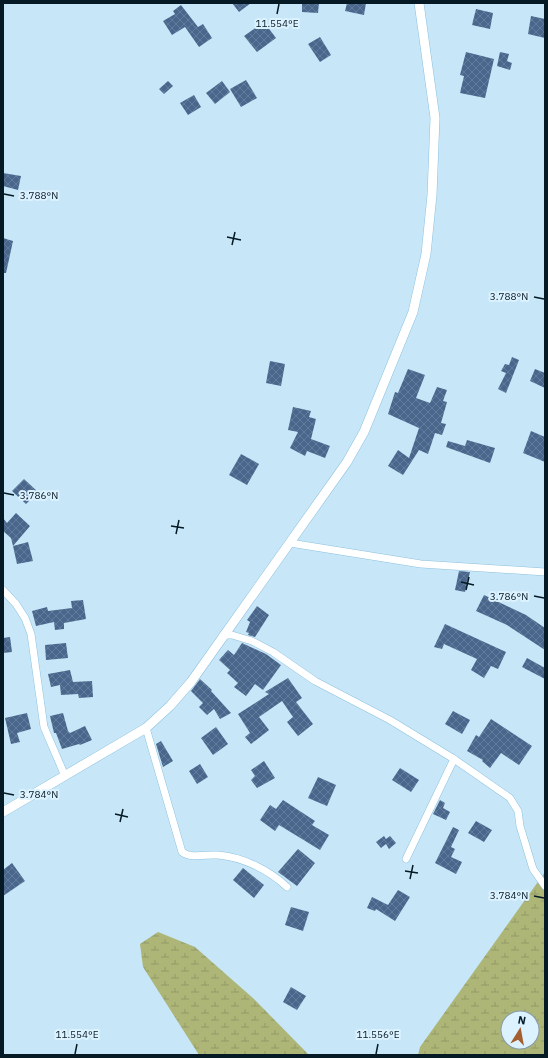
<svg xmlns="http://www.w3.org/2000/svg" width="548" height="1058" viewBox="0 0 548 1058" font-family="'IBM Plex Sans',sans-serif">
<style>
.wetland{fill:url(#wetland-marsh);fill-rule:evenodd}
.building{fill:url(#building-cross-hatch)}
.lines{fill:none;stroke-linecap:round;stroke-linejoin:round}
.minor-casing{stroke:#8dc1df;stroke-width:8}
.tertiary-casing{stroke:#8dc1df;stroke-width:10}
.minor{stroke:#fff;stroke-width:7}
.tertiary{stroke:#fff;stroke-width:9}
.ticks{fill:none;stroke:#051a25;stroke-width:1.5}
.ticks-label{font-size:10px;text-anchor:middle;fill:#051a25;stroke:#ddf2ff;stroke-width:4;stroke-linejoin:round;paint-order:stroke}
</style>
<defs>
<pattern id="wetland-marsh" width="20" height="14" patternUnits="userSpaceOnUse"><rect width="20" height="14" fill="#adb577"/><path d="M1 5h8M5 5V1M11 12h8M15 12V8" fill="none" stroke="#939b67"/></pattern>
<pattern id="building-cross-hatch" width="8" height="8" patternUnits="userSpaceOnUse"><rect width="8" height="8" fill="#49678d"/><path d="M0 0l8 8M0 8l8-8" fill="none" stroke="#647c99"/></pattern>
</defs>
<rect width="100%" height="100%" fill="#c7e7f9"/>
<!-- wetland -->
<g class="wetland">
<path d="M545 872V1055H418L420 1047ZM508 1018H532V1042H508Z"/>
<path d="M158 932 195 947 254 999 309 1055H199L143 967 140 944Z"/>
</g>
<!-- building -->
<g class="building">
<path d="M232 3H251L239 12Z"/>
<path d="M302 3H319L318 13 302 12Z"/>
<path d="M347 3H366L364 15 345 11Z"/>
<path d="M181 5 198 27 203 24 212 38 199 47 185 27 172 35 163 21 175 14 173 11Z"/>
<path d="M476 9 493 13 490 29 472 25Z"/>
<path d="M531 16 545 19V38L528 34Z"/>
<path d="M264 22 276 38 257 52 244 36Z"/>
<path d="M320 37 331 55 320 62 308 44Z"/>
<path d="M466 52 494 59 485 98 460 93 464 76 460 75Z"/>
<path d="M500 52 509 54 507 61 512 63 510 70 497 66Z"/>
<path d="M246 80 257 98 241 107 230 89Z"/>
<path d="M168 81 173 86 164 94 159 89Z"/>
<path d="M222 81 230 92 215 104 206 93Z"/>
<path d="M194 95 201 107 188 115 180 103Z"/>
<path d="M3 173 21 176 18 190 3 186Z"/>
<path d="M3 238 13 241 6 273H3Z"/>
<path d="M512 357 519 360 506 393 498 389 506 373 501 371 505 364 509 365Z"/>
<path d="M270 361 285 364 281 386 266 383Z"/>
<path d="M408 369 425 375 416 398 430 403 437 387 447 390 443 401 447 402 441 423 446 424 442 435 435 433 428 454 419 450 403 475 388 466 398 450 409 458 419 428 388 414 395 392 398 393Z"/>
<path d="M535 369 545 373V388L530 381Z"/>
<path d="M293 407 311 411 309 417 316 419 311 439 330 446 325 458 307 451 305 456 290 448 298 432 288 430Z"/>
<path d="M531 431 545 437V462L523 453Z"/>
<path d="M467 440 495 448 490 463 446 447 448 441 465 446Z"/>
<path d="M241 454 259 464 247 485 229 475Z"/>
<path d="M24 479 38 492 26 504 12 491Z"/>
<path d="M16 513 30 526 13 546 11 538 3 531V518L7 523Z"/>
<path d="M28 542 33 561 17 564 13 546Z"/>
<path d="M459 571 470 572 465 592 455 590Z"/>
<path d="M484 595 526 615 545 628V650L507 625 476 611Z"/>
<path d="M83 600 86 619 64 623V629L55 630 54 622 36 626 32 611 47 607 48 611 72 608 71 601Z"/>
<path d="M257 606 269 615 255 637 248 635 249 633 246 632 250 622 247 620Z"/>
<path d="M445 624 506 652 498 669 491 666 484 678 471 670 477 659 444 644 442 649 434 647Z"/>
<path d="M10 637 12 652 3 653V638Z"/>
<path d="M66 643 68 658 46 660 45 645Z"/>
<path d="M242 643 266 654 281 665 263 690 255 684 246 696 234 687 238 683 227 673 230 670 219 660 228 650 234 655Z"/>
<path d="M527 658 545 668V679L522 667Z"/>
<path d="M70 670 73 682 92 681 93 697 79 698 78 694 61 695 60 685 51 687 48 674Z"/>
<path d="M288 678 302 698 296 702 313 724 298 736 287 722 293 717 282 701 259 717 269 730 251 744 245 737 250 733 238 714 269 694 265 692Z"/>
<path d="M200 679 212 690 211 691 231 713 220 719 214 709 207 715 199 707 203 703 191 691Z"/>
<path d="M453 711 470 720 462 734 445 724Z"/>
<path d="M27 713 31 729 17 733 20 742 11 744 5 718Z"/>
<path d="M63 713 68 731 70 733 85 726 92 740 80 745 79 744 62 749 56 733H54L50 716Z"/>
<path d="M491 719 532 746 519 765 501 753 490 768 482 761 483 760 467 751 476 735 479 737Z"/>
<path d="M216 727 228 744 213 755 201 738Z"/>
<path d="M161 741 173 761 163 767 156 744Z"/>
<path d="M264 761 275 778 257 788 251 780 255 776 251 770Z"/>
<path d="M200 764 208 777 197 784 189 771Z"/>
<path d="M400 768 419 780 411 792 392 780Z"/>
<path d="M318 777 336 785 327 806 308 798Z"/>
<path d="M283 800 315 821 312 825 329 835 320 850 279 825 275 831 260 820 270 805 276 809Z"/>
<path d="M440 800 445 803 443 808 450 812 446 820 433 814Z"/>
<path d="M476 821 492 830 484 842 468 833Z"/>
<path d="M453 827 459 830 451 847 455 849 451 857 462 862 456 874 435 863Z"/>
<path d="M384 836 386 839 390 836 396 843 389 849 386 844 381 848 376 842Z"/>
<path d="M298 849 315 863 297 886 278 872Z"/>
<path d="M12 863 25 881 3 896V870Z"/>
<path d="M243 868 264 885 254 898 233 880Z"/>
<path d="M398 890 410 897 395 921 376 909 375 911 367 908 372 897 388 905Z"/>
<path d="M291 907 309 912 303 931 285 925Z"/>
<path d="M291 987 306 996 297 1010 283 1002Z"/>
</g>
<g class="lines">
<!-- minor casing -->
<g class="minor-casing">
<g id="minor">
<path d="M290 543 421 564 545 572"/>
<path d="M3 590 16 604 25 618 31 634 44 727 65 776"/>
<path d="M223 635H232L252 641 273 652 315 681 390 720 454 759 510 798 518 811 520 826 533 869 545 886"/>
<path d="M146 728 182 852C191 859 207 854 218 855 243 857 269 870 287 887"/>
<path d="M406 859 454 759"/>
</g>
</g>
<!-- tertiary casing -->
<g class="tertiary-casing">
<path id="tertiary" d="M3 812 146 728 170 706 191 682 347 462 364 432 413 312 426 254 432 195 435 118 419 3"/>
</g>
<!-- minor -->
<use href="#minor" class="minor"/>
<!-- tertiary -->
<use href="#tertiary" class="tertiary"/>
</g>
<!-- ticks -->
<path class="ticks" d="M277 14 279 4M4 194 14 196M227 237 241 240M232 245 235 232M534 297 544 299M4 493 14 495M171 526 184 528M176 534 179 520M461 582 474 585M466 590 469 577M534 596 544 598M4 793 14 795M115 814 128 817M120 822 123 809M405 871 418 873M410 879 413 865M534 896 544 898M75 1054 77 1044M376 1054 378 1044"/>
<g class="ticks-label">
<text x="277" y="27">11.554°E</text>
<text x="39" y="199">3.788°N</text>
<text x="509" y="300">3.788°N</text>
<text x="39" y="499">3.786°N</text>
<text x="509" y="600">3.786°N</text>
<text x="39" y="798">3.784°N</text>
<text x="509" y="899">3.784°N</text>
<text x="77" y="1038">11.554°E</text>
<text x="378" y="1038">11.556°E</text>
</g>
<!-- border -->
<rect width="548" height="1058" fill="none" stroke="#051a25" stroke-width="8"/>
<!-- north arrow -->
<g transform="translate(520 1030) rotate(11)"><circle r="19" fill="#ddf2ff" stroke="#879ca8"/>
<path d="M0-3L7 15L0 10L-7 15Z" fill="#a35f2f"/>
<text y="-6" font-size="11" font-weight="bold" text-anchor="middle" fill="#051a25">N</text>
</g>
</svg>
